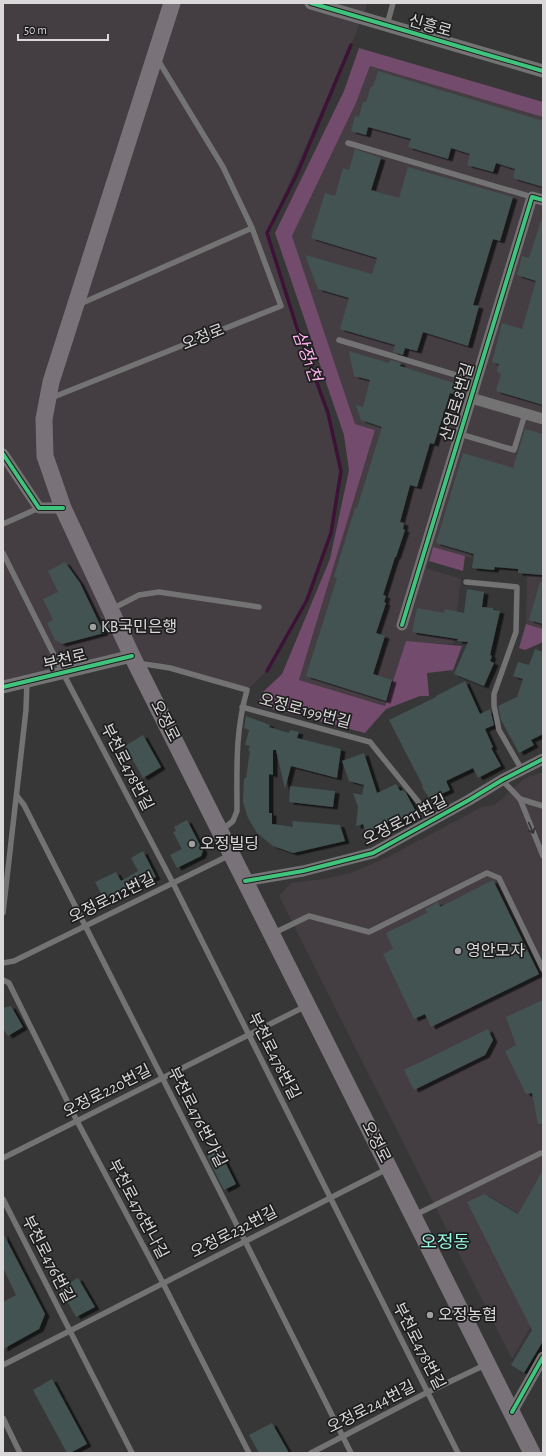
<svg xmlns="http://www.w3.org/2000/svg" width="546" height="1456" viewBox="0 0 546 1456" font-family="'Alegreya Sans','Noto Sans KR',sans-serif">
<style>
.built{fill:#443d42}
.green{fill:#734b6c}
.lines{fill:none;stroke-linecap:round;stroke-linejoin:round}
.stream{stroke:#3d1236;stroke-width:3.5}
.building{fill:#425351;filter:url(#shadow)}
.service{stroke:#747374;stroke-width:5.5}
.minor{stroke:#747374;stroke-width:11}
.tertiary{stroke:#747374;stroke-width:13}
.primary{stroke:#797379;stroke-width:17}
.cycleway-casing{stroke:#1f1e1f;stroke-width:6}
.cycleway{stroke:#40c37c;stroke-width:4}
.oneway{stroke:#343334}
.poi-dot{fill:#a1a0a1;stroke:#1f1e1f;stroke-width:1.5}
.labels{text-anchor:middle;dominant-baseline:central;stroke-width:3.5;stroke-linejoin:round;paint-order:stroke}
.street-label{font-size:16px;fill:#dad8d9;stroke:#1f1e1f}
.poi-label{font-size:16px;fill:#dad8d9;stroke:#1f1e1f;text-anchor:start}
.water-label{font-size:17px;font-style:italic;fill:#feb0ef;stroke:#1f1e1f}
.quarter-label{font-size:18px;fill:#94f8e0;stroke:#1f1e1f}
</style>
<defs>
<filter id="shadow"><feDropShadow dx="4.5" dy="2.5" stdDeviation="0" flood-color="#0009"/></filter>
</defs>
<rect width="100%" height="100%" fill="#383738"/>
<!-- built -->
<g class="built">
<path d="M3 3H368L351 45 267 233 328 413 341 471 331 533 307 600 267 671 247 690 132 656 3 687Z"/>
<path d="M370 66 543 117V629L526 624 527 581 525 532 475 525 471 558 433 547 426 568 461 579 453 644 406 642 385 706 299 680 375 430 355 424 292 236 356 103Z"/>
<path d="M543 772V1305L512 1359 279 896 291 883 324 879 351 873 388 857 482 807 495 805 525 778Z"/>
</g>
<!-- green -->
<g class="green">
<path d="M359 48 543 102V117L370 66 356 103 292 236 355 424 375 430 299 680 385 706 406 641 462 646 453 670 427 673 429 696H420L386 709 365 733 257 705 264 691 282 674 330 559 349 470 344 435 275 233 344 91Z"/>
<path d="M433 547 465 556 463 571 429 561Z"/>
<path d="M526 624 543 629V642L525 650 519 648Z"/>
</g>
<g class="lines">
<!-- stream -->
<path class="stream" d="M267 671 307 600 331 533 341 471 328 413 297 328 267 233 297 174 351 45"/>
</g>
<!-- building -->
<g class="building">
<path d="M378 71 543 121V187L513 178 515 169 496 163 493 172 467 165 470 154 451 148 448 159 408 147 411 139 368 127 366 135 351 131 355 116 359 117 363 102H366L371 86 373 87Z"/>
<path d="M355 149 381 158 371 190 399 198 408 167 513 197 500 241 493 239 473 305 479 306 468 346 423 332 417 351 405 348 403 355 393 352 395 345 340 329 349 298 318 289 305 255 372 274 377 258 311 238 325 193 335 196 343 168 349 170Z"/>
<path d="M541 221 543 222V405L496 391 501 374 497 372 499 364 492 362 502 323 522 329 536 281 517 275 522 256 529 258Z"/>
<path d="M349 351 389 363 390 360 401 363 400 366 457 384 454 394 450 393 434 444 430 443 417 487 410 485 400 522 404 523 403 529 405 530 396 557H395L383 595 386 596 384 602 386 603 376 633 385 636 373 674 392 680 386 701 306 676 337 578 334 577 355 508H357L382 427 361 420 356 405 363 407 370 380 354 376Z"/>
<path d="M525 429 543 434V575L518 573V569L495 567 494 570 472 568 474 554 436 543 463 453 513 468Z"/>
<path d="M65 562 80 583 104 633 62 644 55 640 47 623 53 620 43 599 58 592 48 571Z"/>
<path d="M540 582H543V624L529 620Z"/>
<path d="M467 589 484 592 482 607 493 608V610L500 611 490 655 492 656 490 661 494 663 484 686 454 674 468 642 457 641 458 639 412 632 417 608 444 613 445 609 464 613Z"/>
<path d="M535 649 543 652V734L531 740 534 745 519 753 501 720 498 706 517 697 523 679 513 676 518 662 529 665Z"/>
<path d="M465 681 480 714 490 709 494 725 485 729 493 747 491 748 501 766 478 778 473 768 446 781 450 790 430 799 422 787 423 786 389 720 436 697V696Z"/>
<path d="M246 716 270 725 269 727 289 733 290 730 299 732 297 738 341 749 337 778 291 766 285 789 276 750H273V775L269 774V813H272V824L293 827 292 821 340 825 345 841 293 853 273 846 257 833 248 818 243 802 244 778H246L250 751H248L250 746 245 745 249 730 244 728Z"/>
<path d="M143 735 161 767 143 778 125 746Z"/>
<path d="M364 753 377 793 396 784 400 791 403 790 406 793 416 812 393 826 390 821 367 835 363 824 356 826 358 807 353 793 362 795 364 785 349 781 342 761Z"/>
<path d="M290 786 335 791 333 807 289 802Z"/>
<path d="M187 820 203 851 201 856 177 868 170 855 182 849 173 832 176 831 174 827Z"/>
<path d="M143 851 156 877 105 901 95 882 116 872 121 881 138 871 131 858Z"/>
<path d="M493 880 539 974 431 1027 425 1014 414 1019 383 954 393 949 386 933 427 913 425 909 438 902 440 907Z"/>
<path d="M543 1000V1124H538L532 1093 526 1094 505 1051 516 1045 506 1017Z"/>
<path d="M11 1006 23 1027 8 1036 3 1029V1008Z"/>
<path d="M488 1029 493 1040 485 1055 414 1090 404 1070Z"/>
<path d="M219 1150 236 1184 224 1190 207 1156Z"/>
<path d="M543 1170V1341L524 1373 511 1365 532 1330 467 1202 484 1194 518 1214Z"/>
<path d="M3 1233 45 1314 39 1329 3 1349V1302L16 1295 3 1268Z"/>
<path d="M78 1278 95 1307 76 1317 60 1288Z"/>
<path d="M52 1379 87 1444 70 1453H67L33 1390Z"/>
<path d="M272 1423 289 1453H259L249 1435Z"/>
</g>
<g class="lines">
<!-- service -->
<g class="service">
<path d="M387 25 393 3"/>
<path d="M348 143 532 197"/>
<path d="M80 304 252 228"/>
<path d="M339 340 476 381"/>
<path d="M51 398 281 306 252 228 223 167 158 60"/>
<path d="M460 434 514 450 525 414"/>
<path d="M3 524 39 508"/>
<path d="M3 553 63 673 173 883 458 1453"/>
<path d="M466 582 517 587 516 632 494 694V706L499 730 522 770"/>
<path d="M112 609 139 595 159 592 259 607"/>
<path d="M138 663 170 668 247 690C235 732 237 768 237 811L233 821 222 830"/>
<path d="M242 707 370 742 433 820"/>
<path d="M502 780 520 799 543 856"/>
<path d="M17 796 24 805 245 1241 351 1453"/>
<path d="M520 799 543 806"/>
<path d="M3 913 26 710 27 681"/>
<path d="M274 933 309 916 369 932 487 873 499 878 543 969"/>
<path d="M3 963 14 961 230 855"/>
<path d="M3 980 9 983 77 1121 163 1283 249 1453"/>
<path d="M3 1158 306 1006"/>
<path d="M3 1199 132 1453"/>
<path d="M415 1215 541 1153"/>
<path d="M3 1365 387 1169"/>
<path d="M3 1418 20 1453"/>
<path d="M311 1453 428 1392 485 1365"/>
</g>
<!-- minor -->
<g class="minor">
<path d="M471 398 543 419"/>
<path d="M3 454 39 508H63"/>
<path d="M402 625 532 197 543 200"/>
<path d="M245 881 303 871 373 853 469 800 502 780 543 759"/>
<path d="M512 1412 543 1357"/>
</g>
<!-- tertiary -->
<g class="tertiary">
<path d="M311 3 543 71"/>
<path d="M3 687 132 656"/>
</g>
<!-- primary -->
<path class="primary" d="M172 3 51 382 44 419 45 456 63 508 132 656 532 1453"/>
<!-- cycleway casing -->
<g class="cycleway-casing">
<g id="cycleway">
<path d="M311 3 543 71"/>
<path d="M3 454 39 508H63"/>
<path d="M402 625 532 197 543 200"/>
<path d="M3 687 132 656"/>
<path d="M245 881 303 871 373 853 469 800 502 780 543 759"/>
<path d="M512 1412 543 1357"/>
</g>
</g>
<!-- cycleway -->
<use href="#cycleway" class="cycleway"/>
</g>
<!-- one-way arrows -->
<defs><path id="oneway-shaft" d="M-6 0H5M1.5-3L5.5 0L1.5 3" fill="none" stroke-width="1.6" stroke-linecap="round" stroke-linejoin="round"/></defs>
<use class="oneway" href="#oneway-shaft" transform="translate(531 828) rotate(67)"/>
<!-- markers -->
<g class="poi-dot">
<circle cx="93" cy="627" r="4"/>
<circle cx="192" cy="844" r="4"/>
<circle cx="458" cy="951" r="4"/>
<circle cx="430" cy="1315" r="4"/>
</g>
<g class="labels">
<!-- street labels -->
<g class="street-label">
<text transform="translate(430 26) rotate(16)">신흥로</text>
<text transform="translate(203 337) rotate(-22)">오정로</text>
<text transform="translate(457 402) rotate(-73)">산업로8번길</text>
<text transform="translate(65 660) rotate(-14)">부천로</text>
<text transform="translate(305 711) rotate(15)">오정로199번길</text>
<text transform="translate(165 721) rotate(63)">오정로</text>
<text transform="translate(127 767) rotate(63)">부천로478번길</text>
<text transform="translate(405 820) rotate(-27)">오정로211번길</text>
<text transform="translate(112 898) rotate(-26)">오정로212번길</text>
<text transform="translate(274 1056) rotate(63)">부천로478번길</text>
<text transform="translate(107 1091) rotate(-27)">오정로220번길</text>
<text transform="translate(197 1117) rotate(63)">부천로476번가길</text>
<text transform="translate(376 1142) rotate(63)">오정로</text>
<text transform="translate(138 1209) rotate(62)">부천로476번나길</text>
<text transform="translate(234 1232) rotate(-27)">오정로232번길</text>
<text transform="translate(48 1259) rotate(63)">부천로476번길</text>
<text transform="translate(419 1346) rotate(63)">부천로478번길</text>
<text transform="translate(371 1407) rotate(-27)">오정로244번길</text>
</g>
<!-- poi labels -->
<g class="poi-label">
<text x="101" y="627">KB국민은행</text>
<text x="200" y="844">오정빌딩</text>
<text x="466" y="951">영안모자</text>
<text x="438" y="1315">오정농협</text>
</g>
<!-- water labels -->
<g class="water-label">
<text transform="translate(307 356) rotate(70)">삼정1천</text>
</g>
<!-- quarter labels -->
<g class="quarter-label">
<text x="445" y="1243">오정동</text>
</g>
</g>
<!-- border -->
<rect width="546" height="1456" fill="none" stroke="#dad8d9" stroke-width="8"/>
<!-- scale -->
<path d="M18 34v6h90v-6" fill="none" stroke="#dad8d9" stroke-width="2"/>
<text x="24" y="34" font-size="12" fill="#dad8d9" stroke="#1f1e1f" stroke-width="3" paint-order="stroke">50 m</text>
</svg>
